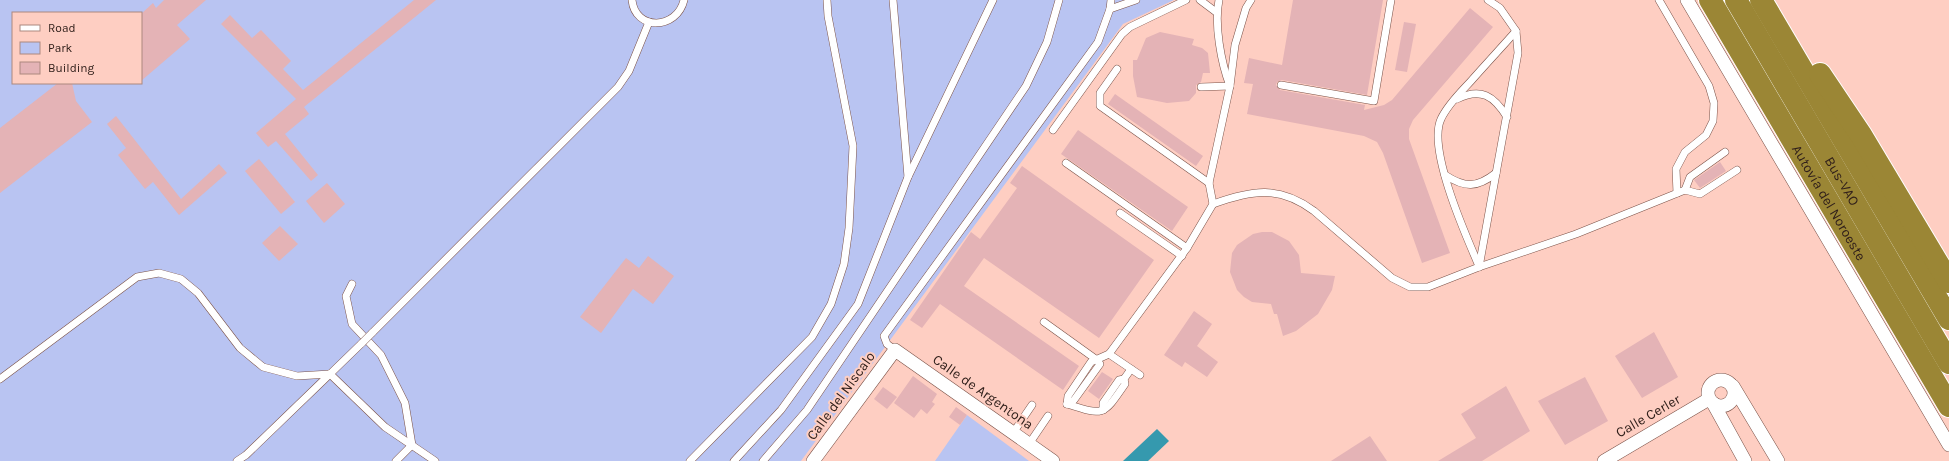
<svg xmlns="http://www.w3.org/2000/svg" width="1949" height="461" viewBox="0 0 1949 461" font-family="Karla,sans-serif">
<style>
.green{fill:#b9c4f2;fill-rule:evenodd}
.water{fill:#3599ae}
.building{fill:#e4b3b6}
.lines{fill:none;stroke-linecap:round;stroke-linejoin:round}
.lane-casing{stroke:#7c5349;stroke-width:8}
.street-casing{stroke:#7c5349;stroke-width:14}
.highway-casing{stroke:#fff;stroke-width:24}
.lane{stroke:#fff;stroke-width:7}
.street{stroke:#fff;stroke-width:13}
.highway{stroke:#9b8635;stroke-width:22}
.lane-bridge-casing{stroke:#7c5349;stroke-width:8;stroke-linecap:butt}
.lane-bridge{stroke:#fff;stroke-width:7}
.labels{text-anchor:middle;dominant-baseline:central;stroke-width:4;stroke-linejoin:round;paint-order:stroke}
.street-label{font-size:14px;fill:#31201b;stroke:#fecec2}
</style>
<rect width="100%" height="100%" fill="#fecec2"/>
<!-- green -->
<g class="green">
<path d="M0 0H1174L1123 24 801 461H0ZM13 13H141V83H13Z"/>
<path d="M967 415 1029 461H935Z"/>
</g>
<!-- water -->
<path class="water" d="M1157 429 1169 441 1148 461H1123Z"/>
<!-- building -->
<g class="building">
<path d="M164 0H206L177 25 190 39 141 81V14L153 3 156 8Z"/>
<path d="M414 0H436L304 107 309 114 285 134 318 175 311 181 276 141 268 147 256 133 296 99 221 24 230 15 252 38 261 30 291 61 283 69 303 90Z"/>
<path d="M1293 0H1383L1367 95 1282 80 1277 82 1276 85 1280 90 1365 105 1364 110 1384 105 1392 100 1470 8 1493 27 1413 120 1409 129V139L1450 253 1422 263 1383 153 1377 142 1364 136 1247 114 1253 84 1244 83 1249 58 1282 65Z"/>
<path d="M1404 22 1416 24 1407 72 1395 70Z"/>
<path d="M1160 32 1194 39 1192 45 1202 48 1208 53 1210 73H1203L1201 82 1196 85V93L1189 101 1167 103 1137 97 1133 76V60H1137L1146 38Z"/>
<path d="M58 83H72L76 101 92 122 0 193V128Z"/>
<path d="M1115 94 1203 156 1196 166 1108 104Z"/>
<path d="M116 116 181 199 219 164 227 173 179 215 153 182 145 189 118 155 126 148 107 124Z"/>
<path d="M1078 130 1188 207 1172 231 1061 154Z"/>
<path d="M259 159 295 202 281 214 245 171Z"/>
<path d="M1720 162 1726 171 1700 188 1694 180Z"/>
<path d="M1022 166 1154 260 1099 338 984 258 964 286 1079 366 1063 390 940 304 922 328 910 320 971 232 980 239 1017 188 1010 183Z"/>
<path d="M327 183 345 204 324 223 306 201Z"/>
<path d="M280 226 298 244 279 261 262 243Z"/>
<path d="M1262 232H1272L1289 241 1299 255 1301 273 1335 276 1332 290 1318 314 1296 331 1283 336 1277 314H1274L1271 304 1252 302 1244 297 1237 290 1230 272 1232 253 1237 245 1253 234Z"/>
<path d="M648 256 674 276 653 304 633 289 601 333 580 317 626 258 639 268Z"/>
<path d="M1194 311 1212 324 1197 346 1218 362 1207 377 1185 362 1182 367 1164 355Z"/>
<path d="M1654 332 1678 377 1642 398 1615 356Z"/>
<path d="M1102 372 1113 379 1099 399 1088 391Z"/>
<path d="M913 376 937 394 932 402 935 404 927 414 921 409 914 418 894 403Z"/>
<path d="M1585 377 1608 421 1565 445 1538 401Z"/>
<path d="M1506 386 1530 431 1482 461H1438L1476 438 1461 414Z"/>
<path d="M883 387 897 397 887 409 874 399Z"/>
<path d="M956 407 967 415 960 425 949 417Z"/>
<path d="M1370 436 1387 461H1331Z"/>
</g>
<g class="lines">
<!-- lane casing -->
<g class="lane-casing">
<g id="lane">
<path d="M632 0C635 31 677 30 684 0"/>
<path d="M1200 0 1216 12"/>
<path d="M1659 0 1709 86 1714 103 1713 121 1706 135 1685 152 1676 169 1677 193"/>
<path d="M1110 9 1136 0"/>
<path d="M1117 69 1100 93V106L1209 183"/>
<path d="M1281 85 1374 101 1391 0"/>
<path d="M1201 87 1230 86C1221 63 1214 24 1219 0"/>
<path d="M1457 99C1481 87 1494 96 1507 117"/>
<path d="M1053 130 1122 34 1130 27 1186 0"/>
<path d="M1066 163 1187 248"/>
<path d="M1445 175C1465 188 1477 188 1496 173"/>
<path d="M908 177 993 0"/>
<path d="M1685 190 1690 177 1725 152"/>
<path d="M1213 204C1252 190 1279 185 1314 211L1392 278 1410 287H1428L1479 267 1576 234 1685 190 1700 194 1737 170"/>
<path d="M1120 213 1182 256"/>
<path d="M1479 266C1466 236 1427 149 1441 119 1448 104 1461 92 1471 81 1486 64 1501 48 1516 31"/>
<path d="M1479 267 1518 53 1516 31 1500 8 1488 0"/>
<path d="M352 284 346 296 352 324 381 355 405 403 412 445 396 461"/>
<path d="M1044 322 1097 360 1100 364 1074 400 1067 404"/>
<path d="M372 333 618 87 629 71 649 22"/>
<path d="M362 343 330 374 385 427 435 461"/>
<path d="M895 350 887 344 884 336 1098 42 1110 9 1111 0"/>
<path d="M1109 354 1140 375"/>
<path d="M0 379 137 277 159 273 181 279 198 293 240 348 263 367 297 376 330 374"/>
<path d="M1067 404 1068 396 1091 362 1109 354 1187 248 1213 204 1209 183 1230 86 1235 45 1246 8 1251 0"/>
<path d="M1067 404C1104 416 1103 416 1125 384L1124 379 1131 369"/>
<path d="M1103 410V403L1119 380 1124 379"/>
<path d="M1013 433 1032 405"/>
<path d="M1029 444 1048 416"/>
<path d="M237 461 246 455 330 374"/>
<path d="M690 461 812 337 831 304 844 264 849 228 853 146 828 16 827 0"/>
<path d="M734 461 781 410 858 304 908 177 893 0"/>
<path d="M763 461 807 410 1026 86 1047 42 1059 0"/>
</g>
</g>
<!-- street casing -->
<g class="street-casing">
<g id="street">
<path d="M1687 0 1949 445"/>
<circle cx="1721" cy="393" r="13"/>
<path d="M1733 386 1778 461"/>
<path d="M1713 403 1745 461"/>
<path d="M813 461 895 350 1053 461"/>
<path d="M1604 461 1709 399"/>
</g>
</g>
<!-- highway casing -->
<g class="highway-casing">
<g id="highway">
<path id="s1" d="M1710 0 1949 406"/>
<path id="s2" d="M1736 0 1949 363"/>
<path d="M1761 0 1949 319"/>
<path d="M1820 74 1861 135 1949 282"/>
</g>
</g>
<!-- lane -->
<use href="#lane" class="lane"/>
<!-- street -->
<use href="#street" class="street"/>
<!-- highway -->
<use href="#highway" class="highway"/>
<!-- lane-bridge casing -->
<g class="lane-bridge-casing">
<path id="lane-bridge" d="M362 343 372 333"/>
</g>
<!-- lane-bridge -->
<use href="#lane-bridge" class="lane-bridge"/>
</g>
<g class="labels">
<!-- street labels -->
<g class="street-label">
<text stroke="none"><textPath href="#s2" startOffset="210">Bus-VAO</textPath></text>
<text stroke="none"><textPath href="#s1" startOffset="235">Autovía del Noroeste</textPath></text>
<text transform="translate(983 392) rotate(35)">Calle de Argentona</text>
<text transform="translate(841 396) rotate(-54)">Calle del Níscalo</text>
<text transform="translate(1648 416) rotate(-30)">Calle Cerler</text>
</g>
</g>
<!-- legend -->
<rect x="12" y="12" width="130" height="72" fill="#fecec2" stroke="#ac887f"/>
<rect x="20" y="25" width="20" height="6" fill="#ffffff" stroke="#ac887f"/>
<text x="48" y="32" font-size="12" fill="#31201b">Road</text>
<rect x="20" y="42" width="20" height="12" fill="#b9c4f2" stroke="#ac887f"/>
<text x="48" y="52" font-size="12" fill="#31201b">Park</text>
<rect x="20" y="62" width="20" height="12" fill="#e4b3b6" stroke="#ac887f"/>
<text x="48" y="72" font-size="12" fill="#31201b">Building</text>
</svg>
